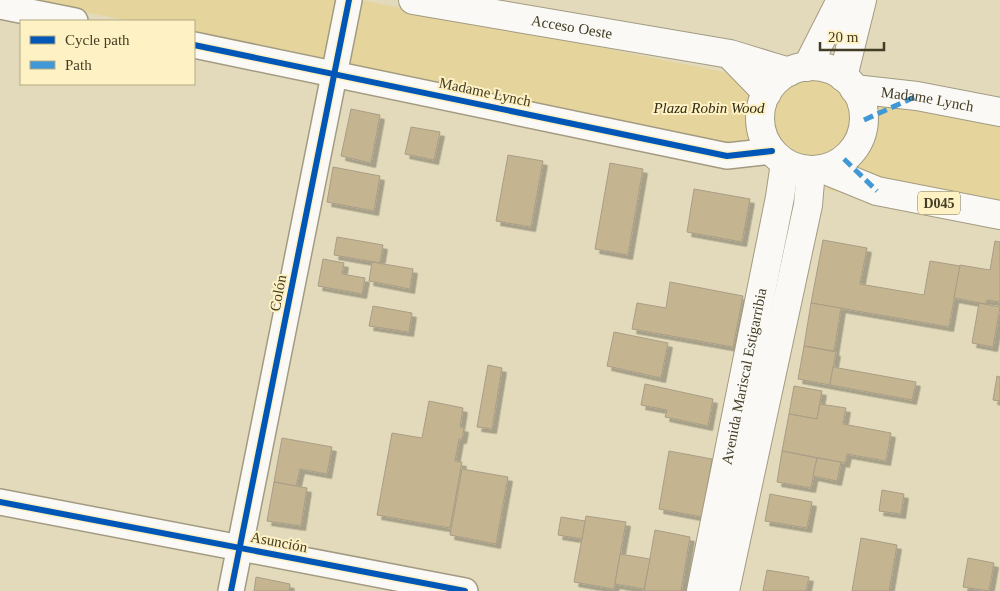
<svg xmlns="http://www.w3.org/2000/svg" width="1000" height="591" viewBox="0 0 1000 591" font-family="'Times New Roman',serif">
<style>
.green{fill:#e5d49b}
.building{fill:#c5b490;stroke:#a89d86;filter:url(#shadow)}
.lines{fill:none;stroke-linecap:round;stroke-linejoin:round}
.street-casing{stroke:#a29b82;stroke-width:28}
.secondary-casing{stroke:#a29b82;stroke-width:30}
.primary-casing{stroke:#a29b82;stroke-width:30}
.street{stroke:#fbf9f5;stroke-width:25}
.secondary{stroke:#fbf9f5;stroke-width:28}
.primary{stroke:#fbf9f5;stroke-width:28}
.quiet{stroke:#4099d6;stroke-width:5;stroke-dasharray:10 5;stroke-linecap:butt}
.cycleway-casing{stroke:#fef1c3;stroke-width:9}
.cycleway{stroke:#0057b8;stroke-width:6}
.labels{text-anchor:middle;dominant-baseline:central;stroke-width:4;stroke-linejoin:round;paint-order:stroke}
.shield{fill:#fef1c3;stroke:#7b7354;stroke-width:1}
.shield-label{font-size:14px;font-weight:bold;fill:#433d25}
.street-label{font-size:15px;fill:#433d25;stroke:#fef1c3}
.park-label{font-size:15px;font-style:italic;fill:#312b16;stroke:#fef1c3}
</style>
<defs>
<filter id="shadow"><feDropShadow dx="4.5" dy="4.5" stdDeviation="0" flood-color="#0004"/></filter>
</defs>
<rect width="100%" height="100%" fill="#e3dabb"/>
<!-- green -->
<g class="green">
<path d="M21 0H361L764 80C745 108 746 131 765 159L194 33V21H131Z"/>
<circle cx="812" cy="120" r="39"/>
<path d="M867 102 1000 126V221L827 190 828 176 848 169 867 139Z"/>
</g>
<!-- building -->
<g class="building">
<path d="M351 109 380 115 371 163 341 156Z"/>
<path d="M411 127 440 132 434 160 405 154Z"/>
<path d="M508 155 543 161 531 227 496 221Z"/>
<path d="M610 163 643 169 628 255 595 249Z"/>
<path d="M333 167 380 176 374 211 327 202Z"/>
<path d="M694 189 750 199 742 242 687 232Z"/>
<path d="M337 237 383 245 380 263 334 255Z"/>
<path d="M823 240 867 248 860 284 924 295 930 261 960 266 949 327 811 303Z"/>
<path d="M995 241 1000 242V302L987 300 986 304 954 298 960 265 990 270Z"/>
<path d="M323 259 344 263 342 274 365 278 362 294 318 286Z"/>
<path d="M372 262 413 269 410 289 369 281Z"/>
<path d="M670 282 743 296 733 347 632 329 637 303 666 308Z"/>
<path d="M811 303 841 308 834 351 804 346Z"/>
<path d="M979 303 1000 307 993 347 972 343Z"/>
<path d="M373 306 412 313 409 332 369 326Z"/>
<path d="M614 332 668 343 661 378 607 366Z"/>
<path d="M804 346 836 352 830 385 798 379Z"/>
<path d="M488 365 502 368 492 429 477 427Z"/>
<path d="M833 367 916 382 912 400 830 385Z"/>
<path d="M997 376 1000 377V401L993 400Z"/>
<path d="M645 384 713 399 708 426 665 417 667 410 641 405Z"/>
<path d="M794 386 822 391 817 419 789 414Z"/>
<path d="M429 401 463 408 460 427 464 428 462 439H459L455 461 462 462 450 528 377 515 392 433 422 438Z"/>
<path d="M820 404 846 408 843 424 891 433 886 461 847 454 845 463 782 451 789 414 817 419Z"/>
<path d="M282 438 332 447 327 474 300 469 296 486 274 482Z"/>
<path d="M669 451 712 459 702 517 659 509Z"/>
<path d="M782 451 817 458 811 488 777 482Z"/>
<path d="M817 458 841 462 837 481 813 476Z"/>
<path d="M462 469 508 477 496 544 450 535Z"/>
<path d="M274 482 307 488 301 526 267 521Z"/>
<path d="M882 490 904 494 901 514 879 511Z"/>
<path d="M770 494 812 502 807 528 765 521Z"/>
<path d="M586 516 626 522 614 589 574 582Z"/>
<path d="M561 517 585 521 582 539 558 535Z"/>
<path d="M655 530 690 537 681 591H644Z"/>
<path d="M861 538 897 545 889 591H852Z"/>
<path d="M620 554 650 559 644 589 615 584Z"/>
<path d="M968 558 994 563 989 591 963 587Z"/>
<path d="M767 570 809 577 806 591H763Z"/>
<path d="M256 577 290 584 289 591H254Z"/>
</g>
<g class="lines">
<!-- street casing -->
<g class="street-casing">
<g id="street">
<path d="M0 6 75 21"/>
<path d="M194 45 727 156 772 151"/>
<path d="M0 502 465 591"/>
<path d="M231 591 349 0"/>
</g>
</g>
<!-- secondary casing -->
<g class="secondary-casing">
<g id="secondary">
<path id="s1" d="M413 0 730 54 789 72"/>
<path d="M731 56 767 93"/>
<path id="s2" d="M701 591 780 197 785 163"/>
<path d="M725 591 808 205 811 170"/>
</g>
</g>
<!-- primary casing -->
<g class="primary-casing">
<g id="primary">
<circle cx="812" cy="118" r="52"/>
<path d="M807 67 841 0"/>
<path d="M843 77 862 0"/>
<path id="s3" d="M854 89 917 96 1000 112"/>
<path d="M823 169 877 191 1000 215"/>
</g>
</g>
<!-- street -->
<use href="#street" class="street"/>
<!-- secondary -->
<use href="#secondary" class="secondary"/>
<!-- primary -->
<use href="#primary" class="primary"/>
<!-- quiet -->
<g class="quiet">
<path d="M864 120 917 96"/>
<path d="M844 159 877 191"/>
</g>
<!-- cycleway casing -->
<g class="cycleway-casing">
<g id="cycleway">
<path d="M194 45 727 156 772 151"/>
<path d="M0 502 465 591"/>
<path d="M231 591 349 0"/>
</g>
</g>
<!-- cycleway -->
<use href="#cycleway" class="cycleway"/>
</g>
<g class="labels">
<!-- shield labels -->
<rect class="shield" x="918" y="191.5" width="42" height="23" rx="4"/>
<g class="shield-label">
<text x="939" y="203">D045</text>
</g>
<!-- street labels -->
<g class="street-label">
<text stroke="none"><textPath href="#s1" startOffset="161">Acceso Oeste</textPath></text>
<text transform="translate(485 92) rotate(12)">Madame Lynch</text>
<text stroke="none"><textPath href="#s3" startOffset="74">Madame Lynch</textPath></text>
<text transform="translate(278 293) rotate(-79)">Colón</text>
<text stroke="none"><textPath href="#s2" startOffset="219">Avenida Mariscal Estigarribia</textPath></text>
<text transform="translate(279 542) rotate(11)">Asunción</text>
</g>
<!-- park labels -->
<g class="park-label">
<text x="709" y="108">Plaza Robin Wood</text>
</g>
</g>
<!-- legend -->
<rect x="20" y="20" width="175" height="65" fill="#fef1c3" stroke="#b3a984"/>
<rect x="30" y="36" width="25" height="8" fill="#0057b8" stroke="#b3a984"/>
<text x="65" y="45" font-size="15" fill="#433d25">Cycle path</text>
<rect x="30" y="61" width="25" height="8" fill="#4099d6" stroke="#b3a984"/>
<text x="65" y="70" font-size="15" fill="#433d25">Path</text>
<!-- scale -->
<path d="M820 42v8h64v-8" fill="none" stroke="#433d25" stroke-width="2.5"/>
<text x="828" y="42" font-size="15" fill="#433d25" stroke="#fef1c3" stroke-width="4" paint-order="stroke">20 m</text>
</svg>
